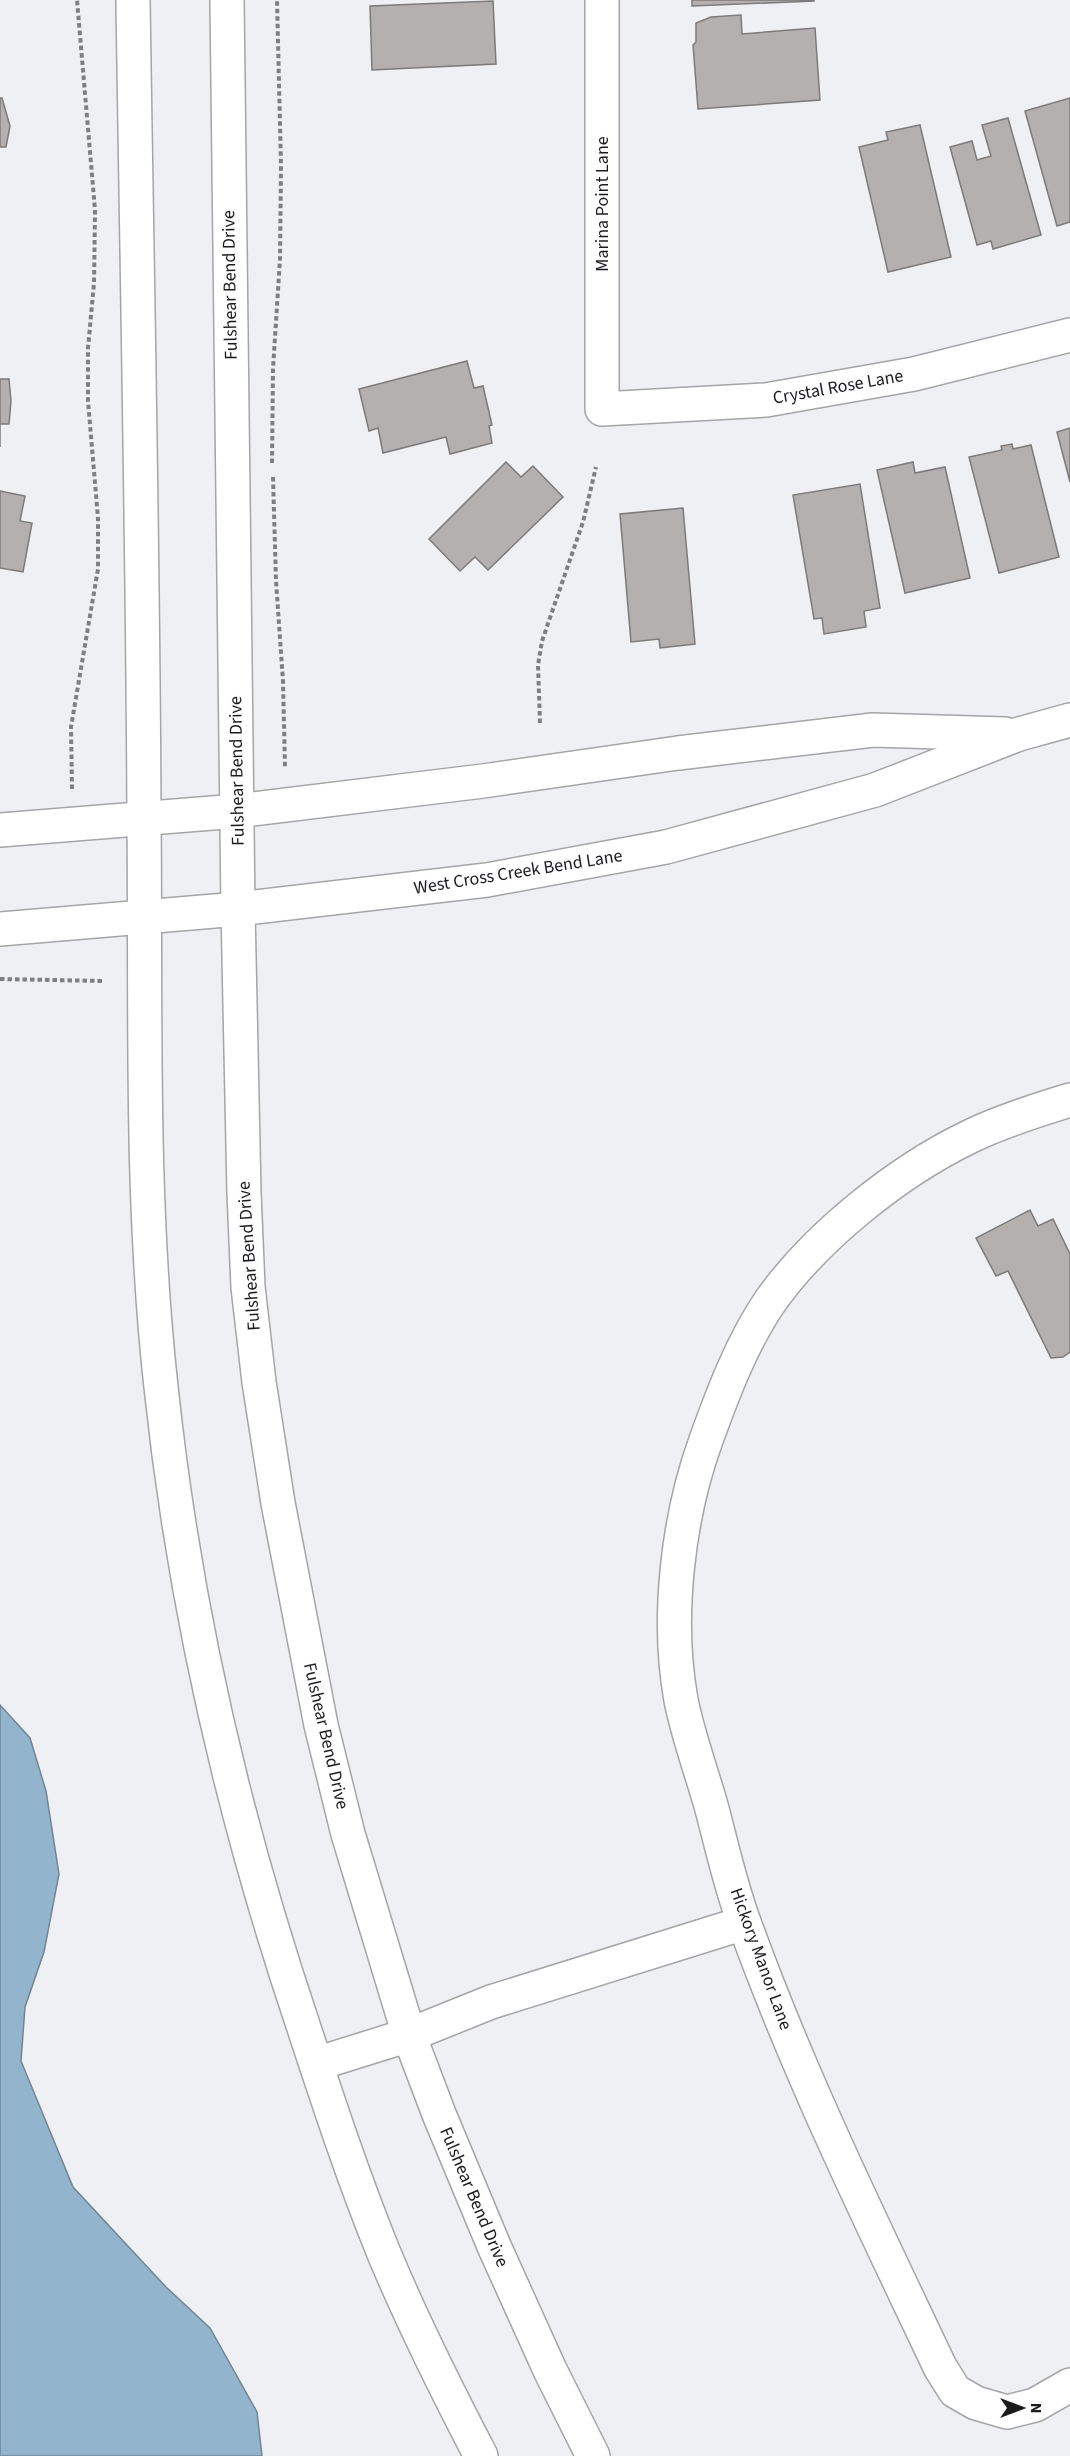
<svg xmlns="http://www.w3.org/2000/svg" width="1070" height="2456" viewBox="0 0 1070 2456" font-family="'Source Sans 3',sans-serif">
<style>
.water{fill:#92b4cc;stroke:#6e8697;stroke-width:1.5}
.building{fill:#b3b0af;stroke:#7d7a79;stroke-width:1.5}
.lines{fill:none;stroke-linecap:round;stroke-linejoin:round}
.street-casing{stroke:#a5a5a8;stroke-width:36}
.secondary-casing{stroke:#a5a5a8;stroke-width:36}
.path{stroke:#7e7f81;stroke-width:4;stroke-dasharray:4.5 3;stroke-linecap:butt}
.street{stroke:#fff;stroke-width:33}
.secondary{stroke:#fff;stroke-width:33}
.labels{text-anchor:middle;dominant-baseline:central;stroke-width:4.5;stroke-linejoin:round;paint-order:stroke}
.street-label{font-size:18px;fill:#1b1b1c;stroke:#fdfdff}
</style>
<rect width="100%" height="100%" fill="#eff0f3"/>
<!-- water -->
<path class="water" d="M0 1705 30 1738 46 1791 59 1874 44 1952 25 2007 21 2061 73 2187 166 2287 210 2328 257 2412 262 2456H0Z"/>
<!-- building -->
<g class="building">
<path d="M692 0H814V1L692 6Z"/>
<path d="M493 1 496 64 372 70 370 6Z"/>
<path d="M741 15 742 34 815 28 820 100 698 109 693 45 696 42V23L711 17Z"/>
<path d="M0 98H2L10 126 6 147H0Z"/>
<path d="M1070 98V222L1057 226 1025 111Z"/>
<path d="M1008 118 1041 235 993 249 991 241 977 245 950 147 972 141 977 160 991 156 982 125Z"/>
<path d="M920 125 951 257 888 272 859 147 888 140 886 132Z"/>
<path d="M467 361 474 388 483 386 492 425 489 426 492 443 450 454 446 437 383 453 378 428 369 431 359 389Z"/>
<path d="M0 379H9L11 401 9 424H0V447Z"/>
<path d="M1070 428V482L1057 432Z"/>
<path d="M1012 444 1013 449 1031 445 1059 557 999 573 969 457 1002 450 1001 446Z"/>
<path d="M506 462 521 477 533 466 563 497 488 570 475 557 460 571 429 539Z"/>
<path d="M913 462 915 473 945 467 970 578 905 593 877 470Z"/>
<path d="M860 484 880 608 864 611 866 627 824 634 822 618 814 619 793 495Z"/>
<path d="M0 491 25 496 20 521 32 523 23 572 0 568Z"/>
<path d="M683 508 695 644 660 648 659 639 631 642 620 514Z"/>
<path d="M1030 1210 1038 1226 1053 1219 1070 1254V1352L1063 1357 1051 1358 1008 1271 996 1276 976 1238Z"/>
</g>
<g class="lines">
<!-- street casing -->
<g class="street-casing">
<g id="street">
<path d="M602 0V409L766 400 914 374 1070 335"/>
<path d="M1070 1100C1037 1110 1002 1121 971 1136 898 1171 815 1237 769 1303 741 1345 723 1393 706 1440 678 1517 666 1618 681 1700 688 1736 702 1773 712 1809 722 1847 731 1888 745 1925 800 2077 871 2221 940 2367L955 2391 976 2403 1007 2412 1035 2405 1070 2385"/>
<path d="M316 2064 409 2035 491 2002 744 1923"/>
</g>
</g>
<!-- secondary casing -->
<g class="secondary-casing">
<g id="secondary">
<path d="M133 0C137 273 143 546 144 820 146 1009 140 1198 161 1387 184 1604 233 1818 303 2025 328 2101 353 2177 383 2251 412 2321 446 2389 481 2456"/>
<path d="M227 0 238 909 244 1193 248 1287 259 1382 278 1503 321 1725 348 1834 409 2035 439 2114 494 2246 550 2370 593 2456"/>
<path d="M0 830 237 811 483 781 678 753 873 730 1005 734"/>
<path d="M0 929 238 909 487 880 666 847 875 790 1019 734 1070 720"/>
</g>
</g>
<!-- path -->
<g class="path">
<path d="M272 463 273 369 280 259 281 166 277 0"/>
<path d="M273 477 276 581 283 681 285 767"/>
<path d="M540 723 538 665 542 641 583 522 596 467"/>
<path d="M72 789 71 727 98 569V518L88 401V348L94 283 95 210 77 0"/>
<path d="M0 979 103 981"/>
</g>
<!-- street -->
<use href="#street" class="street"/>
<!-- secondary -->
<use href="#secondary" class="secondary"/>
</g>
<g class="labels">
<!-- street labels -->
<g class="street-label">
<text transform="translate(602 204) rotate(-90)">Marina Point Lane</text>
<text transform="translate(230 285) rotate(-91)">Fulshear Bend Drive</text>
<text transform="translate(838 387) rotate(-10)">Crystal Rose Lane</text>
<text transform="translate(237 771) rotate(-91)">Fulshear Bend Drive</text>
<text transform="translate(518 872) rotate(-9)">West Cross Creek Bend Lane</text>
<text transform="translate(249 1256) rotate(-94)">Fulshear Bend Drive</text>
<text transform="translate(326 1736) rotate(77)">Fulshear Bend Drive</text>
<text transform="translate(761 1959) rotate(70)">Hickory Manor Lane</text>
<text transform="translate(474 2197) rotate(67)">Fulshear Bend Drive</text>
</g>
</g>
<!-- north arrow -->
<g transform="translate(1022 2408) rotate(90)" stroke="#fdfdff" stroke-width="4.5" paint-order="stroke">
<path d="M0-4.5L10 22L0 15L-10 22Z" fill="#1b1b1c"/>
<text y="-9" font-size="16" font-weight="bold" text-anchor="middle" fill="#1b1b1c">N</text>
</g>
</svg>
